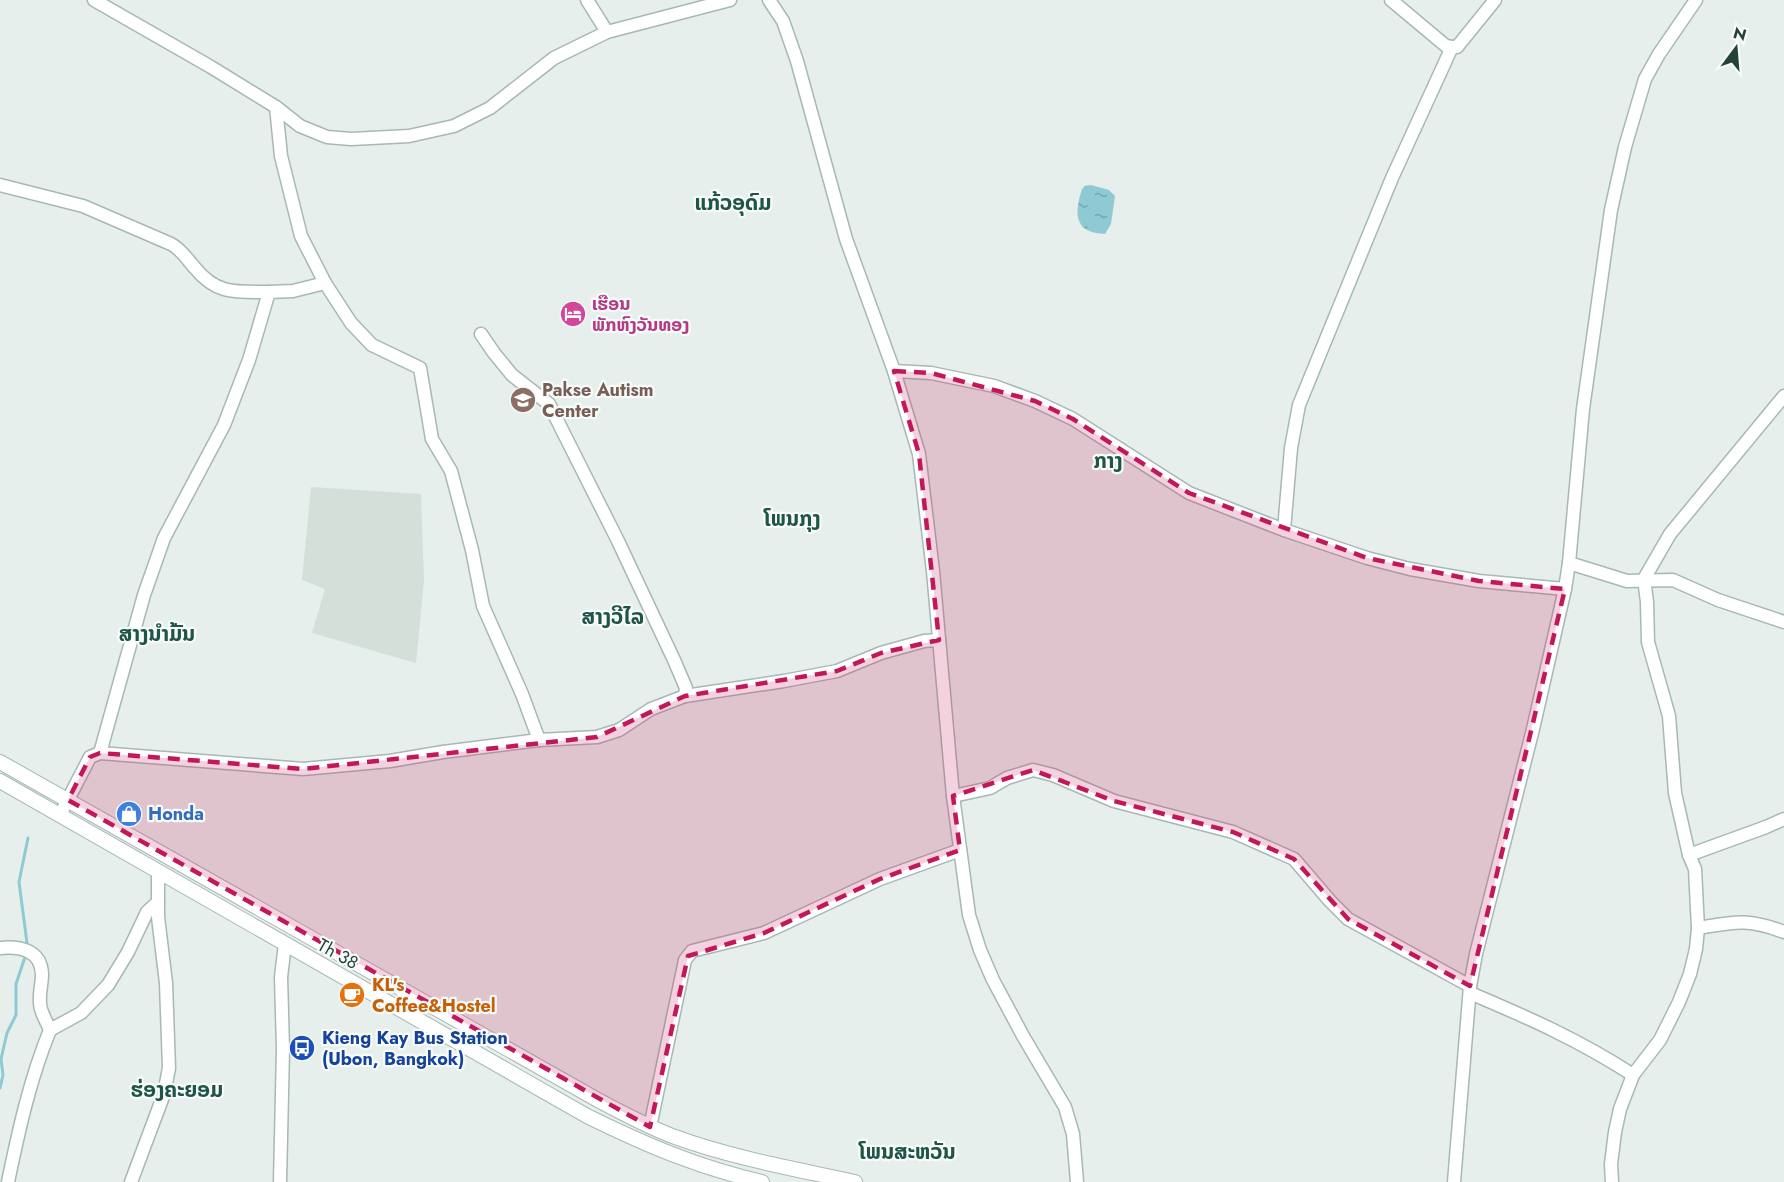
<svg xmlns="http://www.w3.org/2000/svg" width="1784" height="1182" viewBox="0 0 1784 1182" font-family="Jost,'Noto Sans Lao',sans-serif">
<style>
.built{fill:#d4dfda}
.water{fill:url(#water-ripples)}
.lines{fill:none;stroke-linecap:round;stroke-linejoin:round}
.stream{stroke:#8ec9d4;stroke-width:3}
.minor-casing{stroke:#a8b8b2;stroke-width:15}
.tertiary-casing{stroke:#a8b8b2;stroke-width:16}
.minor{stroke:#fff;stroke-width:12}
.tertiary{stroke:#fff;stroke-width:14}
.marked{fill:#c2185b;fill-opacity:0.2;stroke:#c2185b;stroke-width:4.5;stroke-dasharray:12 8;stroke-linejoin:round}
.labels{text-anchor:middle;dominant-baseline:central;stroke-width:4.5;stroke-linejoin:round;paint-order:stroke}
.hotel-label{font-size:18px;font-weight:bold;fill:#b23c85;stroke:#f7fbf9;text-anchor:start}
.education-label{font-size:18px;font-weight:bold;fill:#785e54;stroke:#f7fbf9;text-anchor:start}
.shop-label{font-size:18px;font-weight:bold;fill:#366cbe;stroke:#f7fbf9;text-anchor:start}
.street-label{font-size:18px;fill:#24423a;stroke:#f7fbf9}
.food-label{font-size:18px;font-weight:bold;fill:#c56008;stroke:#f7fbf9;text-anchor:start}
.transit-label{font-size:18px;font-weight:bold;fill:#164399;stroke:#f7fbf9;text-anchor:start}
.quarter-label{font-size:21px;font-weight:bold;fill:#1f5548;stroke:#f7fbf9}
</style>
<defs>
<pattern id="water-ripples" width="26" height="14" patternUnits="userSpaceOnUse" patternTransform="scale(1.5)"><rect width="26" height="14" fill="#8ec9d4"/><path d="M2 4q2-2 4 0t4 0M15 11q2-2 4 0t4 0" fill="none" stroke="#74a5ad"/></pattern>
</defs>
<rect width="100%" height="100%" fill="#e6efeb"/>
<!-- built -->
<path class="built" d="M311 487 421 494 424 581 416 663 312 633 325 589 302 580Z"/>
<!-- water -->
<path class="water" d="M1091 185 1109 190 1115 196 1111 224 1105 234C1074 233 1074 214 1082 189L1085 186Z"/>
<g class="lines">
<!-- stream -->
<g class="stream">
<path d="M27 943 19 882 28 838"/>
<path d="M0 1088 3 1075 1 1059 7 1033 16 1015V984L25 957"/>
</g>
<!-- minor casing -->
<g class="minor-casing">
<g id="minor">
<path d="M94 0 211 67 276 107 300 126 327 137 351 139 409 136 454 126 490 108 554 58 607 32 730 0"/>
<path d="M587 0 607 32"/>
<path d="M769 0 783 21 797 61 846 239 894 371 919 454 933 571 953 796 969 915 980 950 993 980 1023 1036 1065 1107 1073 1134 1077 1182"/>
<path d="M1391 0 1446 46 1452 47"/>
<path d="M276 107 281 156 301 236 325 283 351 323 372 345 420 368 432 439 451 471 472 550 483 606 522 694 539 740"/>
<path d="M0 185 83 206 171 244C181 249 187 259 195 268 217 295 236 292 269 292"/>
<path d="M481 334 494 353 512 375 549 404 618 541 674 660 686 688 685 696"/>
<path d="M894 371 931 373 994 386 1035 401 1073 419 1189 493 1284 530 1367 558 1410 569 1479 581 1565 589"/>
<path d="M1284 530 1291 448 1299 405 1392 178 1452 47H1457L1495 0"/>
<path d="M1569 563 1627 581 1673 580 1718 600 1784 622"/>
<path d="M100 753 144 595 164 538 224 425 249 360 269 292 293 291 325 283"/>
<path d="M953 796 990 788 1007 778 1033 770 1053 775 1114 801 1233 832 1294 859 1330 901 1348 919 1470 986"/>
<path d="M60 815 90 757 100 753 303 769 390 761 443 752 539 740 597 737 619 730 651 709 685 696 784 681 837 671 881 653 924 641 939 640"/>
<path d="M1689 855 1766 827 1784 819"/>
<path d="M1698 928C1735 922 1747 918 1784 932"/>
<path d="M0 948C20 946 41 950 42 974 42 984 39 993 40 1003 40 1012 47 1022 50 1030L81 1013 108 985 128 952 147 912 158 902"/>
<path d="M1470 993C1529 1018 1579 1040 1633 1075"/>
<path d="M650 1127 685 960 692 951 764 933 880 879 960 850"/>
<path d="M8 1182C19 1129 30 1079 50 1030"/>
<path d="M131 1182 164 1094 169 1068 166 983 158 917V873"/>
<path d="M280 1182 283 1049 281 977 285 944"/>
<path d="M1454 1182 1470 986 1476 954 1533 729 1565 589 1569 563 1583 409 1611 210 1625 147 1645 79 1659 54 1696 0"/>
<path d="M1612 1182 1611 1164 1615 1132 1620 1109 1633 1075 1660 1040 1679 1002 1690 974 1696 949 1698 928 1695 869 1689 855 1675 793 1669 716 1648 642 1647 602 1644 579 1670 534 1784 396"/>
</g>
</g>
<!-- tertiary casing -->
<g class="tertiary-casing">
<g id="tertiary">
<path d="M0 762 596 1099C622 1113 648 1127 675 1137 733 1158 795 1169 855 1182"/>
<path d="M0 781 587 1116C646 1145 697 1167 762 1182"/>
</g>
</g>
<!-- minor -->
<use href="#minor" class="minor"/>
<!-- tertiary -->
<use href="#tertiary" class="tertiary"/>
</g>
<!-- marked area -->
<path class="marked" d="M894 371 931 373 1035 401 1073 419 1189 493 1367 558 1479 581 1565 589 1470 986 1348 919 1294 859 1233 832 1114 801 1033 770 953 796 960 850 880 879 764 933 688 956 650 1127 68 800 90 757 100 753 303 769 597 737 685 696 837 671 881 653 939 640 919 454Z"/>
<!-- icons -->
<defs>
<g id="hotel-disc" transform="scale(1.35)"><circle r="9.5" fill="#d1479c" stroke="#f7fbf9"/><path d="M-6-4.5h1.5V1H6V5H4.5V3h-9V5H-6ZM-4 0a1.8 1.8 0 1 1 3.6 0ZM.5 0V-2.5h3Q6-2.5 6 0Z" fill="#fff"/></g>
<g id="school-disc" transform="scale(1.35)"><circle r="9.5" fill="#8d6e63" stroke="#f7fbf9"/><path d="M0-5L7-2L0 1L-7-2ZM-4 1L0 2.5L4 1V4Q0 6-4 4Z" fill="#fff"/></g>
<g id="shop-disc" transform="scale(1.35)"><circle r="9.5" fill="#3f7fe0" stroke="#f7fbf9"/><path d="M-5-2.5h2.3a2.7 3.5 0 0 1 5.4 0H5L5.5 6h-11ZM-1.5-2.5h3a1.5 2.3 0 0 0-3 0Z" fill="#fff"/></g>
<g id="cafe-disc" transform="scale(1.35)"><circle r="9.5" fill="#e8710a" stroke="#f7fbf9"/><path d="M-5.5-4.5H6V0H3Q3 3.5 0 3.5H-2.5Q-5.5 3.5-5.5 0ZM3-3.2v2h1.7v-2ZM-6 4.5H4V6H-6Z" fill="#fff"/></g>
<g id="bus-disc" transform="scale(1.35)"><circle r="9.5" fill="#1a4fb4" stroke="#f7fbf9"/><path d="M-5-6H5V4H4V6H2V4H-2V6H-4V4H-5ZM-3.5-4V0h7V-4ZM-3.5 1.2v1.5H-2V1.2ZM2 1.2v1.5H3.5V1.2Z" fill="#fff"/></g>
</defs>
<g fill-rule="evenodd">
<use href="#hotel-disc" x="573" y="314"/>
<use href="#school-disc" x="523" y="400"/>
<use href="#shop-disc" x="129" y="814"/>
<use href="#cafe-disc" x="352" y="995"/>
<use href="#bus-disc" x="302" y="1048"/>
</g>
<g class="labels">
<!-- hotel labels -->
<g class="hotel-label">
<text x="592" y="304">ເຮືອນ<tspan x="592" dy="21">ພັກຫົງວັນທອງ</tspan></text>
</g>
<!-- education labels -->
<g class="education-label">
<text x="542" y="390">Pakse Autism<tspan x="542" dy="21">Center</tspan></text>
</g>
<!-- shop labels -->
<g class="shop-label">
<text x="148" y="814">Honda</text>
</g>
<!-- street labels -->
<g class="street-label">
<text transform="translate(338 954) rotate(29)">Th 38</text>
</g>
<!-- food labels -->
<g class="food-label">
<text x="372" y="985">KL's<tspan x="372" dy="21">Coffee&amp;Hostel</tspan></text>
</g>
<!-- transit labels -->
<g class="transit-label">
<text x="322" y="1038">Kieng Kay Bus Station<tspan x="322" dy="21">(Ubon, Bangkok)</tspan></text>
</g>
<!-- quarter labels -->
<g class="quarter-label">
<text x="733" y="203">ແກ້ວອຸດົມ</text>
<text x="1108" y="461">ກາງ</text>
<text x="792" y="519">ໂພນກຸງ</text>
<text x="613" y="617">ສາງວີໄລ</text>
<text x="157" y="634">ສາງນຳ້ມັນ</text>
<text x="177" y="1090">ຮ່ອງຄະຍອມ</text>
<text x="907" y="1152">ໂພນສະຫວັນ</text>
</g>
</g>
<!-- north arrow -->
<g transform="translate(1736 48) rotate(16)" stroke="#f7fbf9" stroke-width="4.5" paint-order="stroke">
<path d="M0-4.5L10 22L0 15L-10 22Z" fill="#24423a"/>
<text y="-9" font-size="16" font-weight="bold" text-anchor="middle" fill="#24423a">N</text>
</g>
</svg>
